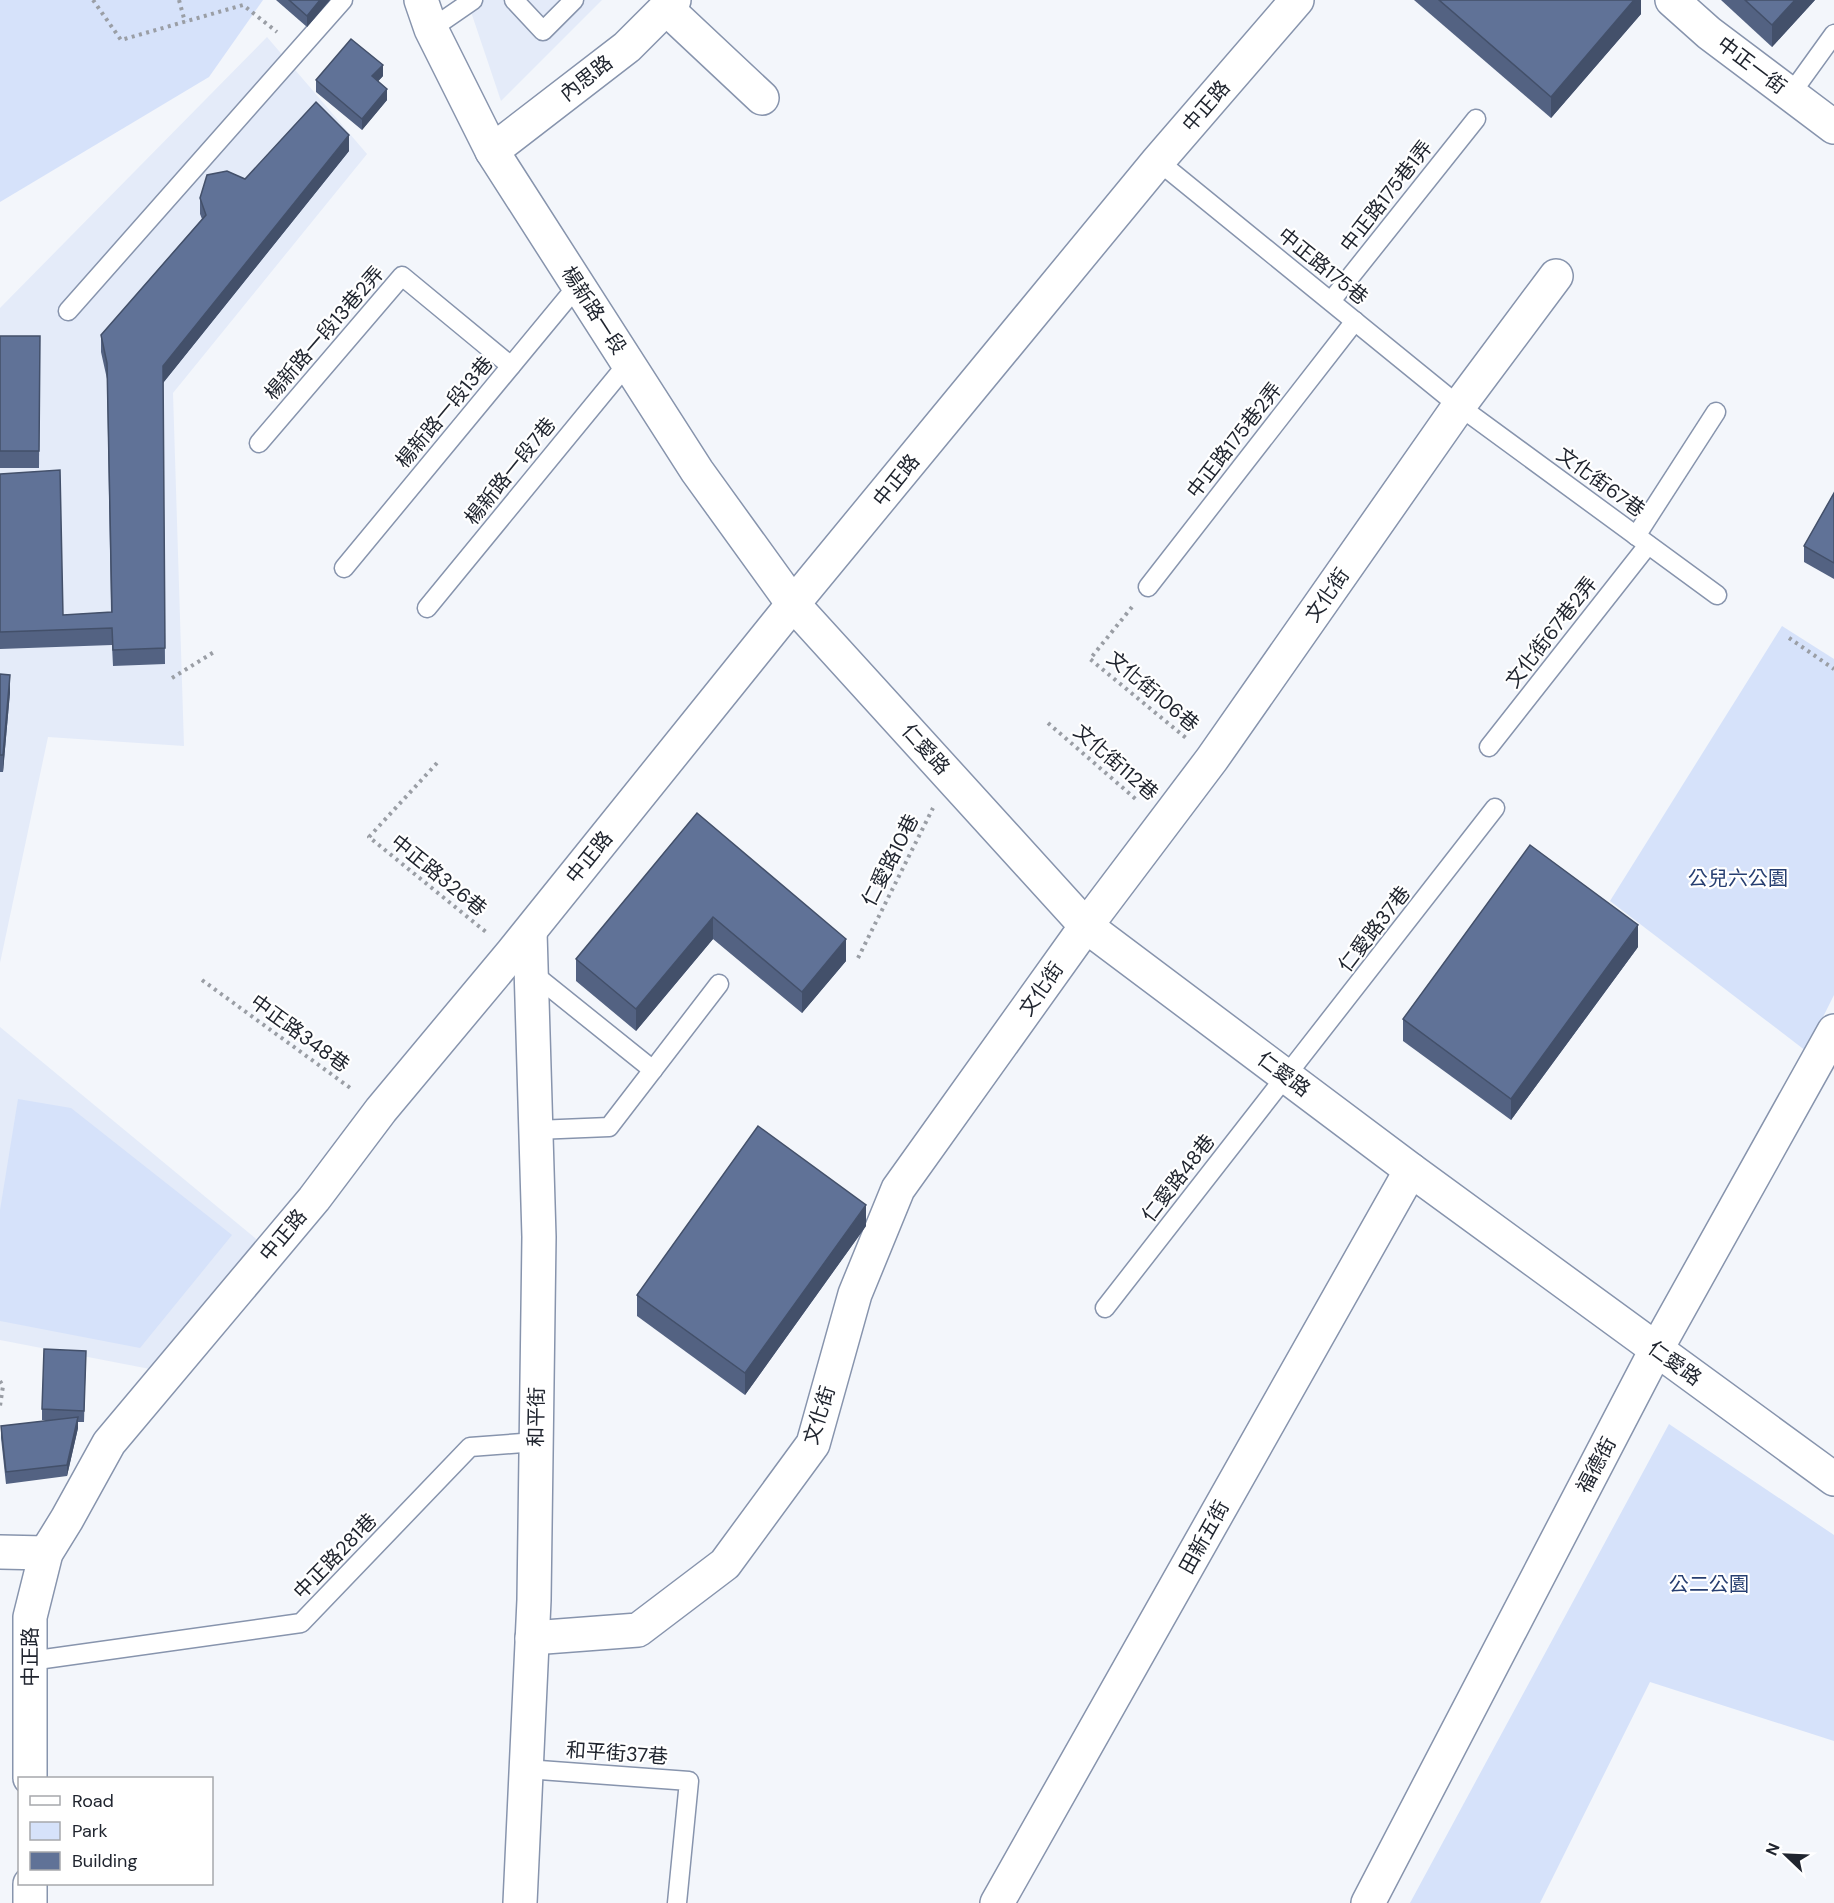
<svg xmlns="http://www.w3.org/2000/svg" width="1834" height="1903" viewBox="0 0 1834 1903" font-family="'DM Sans','Noto Sans TC',sans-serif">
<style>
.built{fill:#e4ebf9}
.green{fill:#d6e2fa}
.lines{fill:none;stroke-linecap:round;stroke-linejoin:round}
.lane-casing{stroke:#8794ad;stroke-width:21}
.street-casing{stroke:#8794ad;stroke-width:36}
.secondary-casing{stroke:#8794ad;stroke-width:36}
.path{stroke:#9a9ea5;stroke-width:4;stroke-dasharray:3 4.5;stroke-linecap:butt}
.lane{stroke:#fff;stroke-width:18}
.street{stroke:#fff;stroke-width:33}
.secondary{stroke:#fff;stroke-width:33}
.wall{fill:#536282}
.shaded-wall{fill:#43506a}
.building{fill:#607297;stroke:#43506a;stroke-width:1.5}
.labels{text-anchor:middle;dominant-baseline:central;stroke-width:4.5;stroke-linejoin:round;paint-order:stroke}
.street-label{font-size:20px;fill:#20252f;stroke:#fff}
.park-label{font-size:20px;fill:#273f71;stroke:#fff}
</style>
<rect width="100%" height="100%" fill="#f3f6fb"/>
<!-- built -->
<g class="built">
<path d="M467 0H602L501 101Z"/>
<path d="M267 37 367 154 173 393 184 746 48 737 0 963V308Z"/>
<path d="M0 1027 261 1243 150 1369 0 1340Z"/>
</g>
<!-- green -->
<g class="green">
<path d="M0 0H263L209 77 0 202Z"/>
<path d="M1782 626 1834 659V995L1806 1051 1610 901Z"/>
<path d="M18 1099 71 1108 232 1235 140 1348 0 1321V1210Z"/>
<path d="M1669 1424 1834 1535V1741L1650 1682 1540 1903H1410Z"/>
</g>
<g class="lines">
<!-- lane casing -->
<g class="lane-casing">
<g id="lane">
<path d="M514 0 543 31 574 0"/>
<path d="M431 29 473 0"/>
<path d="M1790 95 1834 34"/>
<path d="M1158 161 1459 406 1717 595"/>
<path d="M1331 301 1476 119"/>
<path d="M68 311 343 0"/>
<path d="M259 443 402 276 511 366"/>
<path d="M1636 536 1716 412"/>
<path d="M344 568 578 285"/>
<path d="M1148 587 1355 321"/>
<path d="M427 608 628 363"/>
<path d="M1489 747 1648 545"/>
<path d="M531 972 653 1070"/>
<path d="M536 1130 609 1127 719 984"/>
<path d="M1105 1308 1495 808"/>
<path d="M30 1661 301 1623 470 1447 536 1442"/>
<path d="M526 1769 689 1781 677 1903"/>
</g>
</g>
<!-- street casing -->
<g class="street-casing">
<g id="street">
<path d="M1672 0 1709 33 1834 127"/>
<path d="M666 8 762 98"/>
<path d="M492 151 627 47 674 0"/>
<path d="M0 1552 46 1553"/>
<path d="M532 1638 638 1630 725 1564 813 1444 855 1294 898 1189 1086 926 1212 759 1459 406 1556 276"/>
<path d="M520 1903 534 1600 539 1237 530 932"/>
<path d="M997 1903 1411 1170"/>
<path d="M1368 1903 1656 1350 1834 1031"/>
</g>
</g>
<!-- secondary casing -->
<g class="secondary-casing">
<g id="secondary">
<path d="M421 0 431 29 492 151 697 471 793 604 1086 926 1411 1170 1834 1479"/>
<path d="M30 1778V1617L46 1553 67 1519 109 1443 314 1199 381 1110 512 953 793 604 1158 161 1297 0"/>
<path d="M30 1903V1884"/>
</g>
</g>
<!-- path -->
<g class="path">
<path d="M93 0 121 40 243 5 277 32"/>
<path d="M179 0 185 22"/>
<path d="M1132 607 1090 659 1186 738"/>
<path d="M1789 638 1834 669"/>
<path d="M172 678 214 652"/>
<path d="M1048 723 1138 801"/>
<path d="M437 763 369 837 486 932"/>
<path d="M858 958 933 808"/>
<path d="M202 980 353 1090"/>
<path d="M0 1381 3 1386 0 1406"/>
</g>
<!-- lane -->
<use href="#lane" class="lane"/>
<!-- street -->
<use href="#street" class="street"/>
<!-- secondary -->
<use href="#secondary" class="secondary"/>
</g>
<!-- wall -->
<g class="wall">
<path d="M276 0H330L307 27Z"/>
<path d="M1414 0H1641V14L1551 118Z"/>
<path d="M1721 0H1815L1772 47Z"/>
<path d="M383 76 378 81 387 100 362 130 316 92V80Z"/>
<path d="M349 151 163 383 165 664 113 666 112 645 0 649V474L63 615 111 612 107 379 101 352V335L202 219 200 214V198L245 179Z"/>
<path d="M0 336H40L39 468H0Z"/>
<path d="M1834 493V579L1804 562V546Z"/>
<path d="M0 674 10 692 3 772H0Z"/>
<path d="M697 813 846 961 802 1013 713 939 636 1031 576 981V959Z"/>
<path d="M1638 947 1511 1120 1403 1041V1019Z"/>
<path d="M866 1226 745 1395 637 1316V1295Z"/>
<path d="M86 1351 84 1422H78V1428L67 1476 6 1484 1 1438V1426L49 1421 42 1420V1409Z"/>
</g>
<!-- shaded-wall -->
<g class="shaded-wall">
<path d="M320 0H330L307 27V16Z"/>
<path d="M1634 0H1641V14L1551 118V97Z"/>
<path d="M1795 0H1815L1772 47V25Z"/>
<path d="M383 65V76L372 88V76Z"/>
<path d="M387 89V100L362 130V119Z"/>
<path d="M349 135V151L163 383V366Z"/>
<path d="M10 675V692L3 772V755Z"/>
<path d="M713 917V939L636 1031V1009Z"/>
<path d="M1638 925V947L1511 1120V1099Z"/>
<path d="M846 939V961L802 1013V992Z"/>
<path d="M866 1205V1226L745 1395V1373Z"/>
<path d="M78 1417V1428L67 1476V1465Z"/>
</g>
<!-- building -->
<g class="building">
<path d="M289 0H320L307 16Z"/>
<path d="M1439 0H1634L1551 97Z"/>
<path d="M1745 0H1795L1772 25Z"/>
<path d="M351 39 383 65 372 76 387 89 362 119 316 80Z"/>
<path d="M316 102 349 135 163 366 165 648 113 650 112 628 0 632V474L60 470 63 615 112 612 107 363 101 335 206 215 200 198 207 175 227 171 245 179Z"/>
<path d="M0 336H40L39 451H0Z"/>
<path d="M1834 493V563L1804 546Z"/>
<path d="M0 674 10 675 3 755H0Z"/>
<path d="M697 813 846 939 802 992 713 917 636 1009 576 959Z"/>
<path d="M1530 845 1638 925 1511 1099 1403 1019Z"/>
<path d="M758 1126 866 1205 745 1373 637 1295Z"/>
<path d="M44 1349 86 1351 84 1411 42 1409Z"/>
<path d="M78 1417 67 1465 6 1472 1 1426Z"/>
</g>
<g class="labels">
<!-- street labels -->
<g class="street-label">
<text transform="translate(1752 65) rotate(37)">中正一街</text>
<text transform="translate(586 78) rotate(-38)">內思路</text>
<text transform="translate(1206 106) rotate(-49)">中正路</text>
<text transform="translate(1386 196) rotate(-52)">中正路175巷1弄</text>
<text transform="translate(1323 266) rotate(39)">中正路175巷</text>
<text transform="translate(594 310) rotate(57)">楊新路一段</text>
<text transform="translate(324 333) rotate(-49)">楊新路一段13巷2弄</text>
<text transform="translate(444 412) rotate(-50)">楊新路一段13巷</text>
<text transform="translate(1234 440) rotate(-52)">中正路175巷2弄</text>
<text transform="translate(510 471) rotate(-51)">楊新路一段7巷</text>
<text transform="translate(896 480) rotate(-51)">中正路</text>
<text transform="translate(1601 482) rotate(36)">文化街67巷</text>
<text transform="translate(1327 595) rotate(-55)">文化街</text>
<text transform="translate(1551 632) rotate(-52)">文化街67巷2弄</text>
<text transform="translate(1153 691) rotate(40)">文化街106巷</text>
<text transform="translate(926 749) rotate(48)">仁愛路</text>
<text transform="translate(1116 762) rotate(41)">文化街112巷</text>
<text transform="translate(589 857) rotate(-51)">中正路</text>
<text transform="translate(890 860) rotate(-63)">仁愛路10巷</text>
<text transform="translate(439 875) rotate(39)">中正路326巷</text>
<text transform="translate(1374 929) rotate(-52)">仁愛路37巷</text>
<text transform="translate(1041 989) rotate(-55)">文化街</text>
<text transform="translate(300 1033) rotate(36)">中正路348巷</text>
<text transform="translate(1284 1074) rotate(37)">仁愛路</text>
<text transform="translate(1178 1178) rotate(-52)">仁愛路48巷</text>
<text transform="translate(283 1235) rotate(-50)">中正路</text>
<text transform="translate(1675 1363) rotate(36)">仁愛路</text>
<text transform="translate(819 1415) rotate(-72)">文化街</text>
<text transform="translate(536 1417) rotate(-89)">和平街</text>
<text transform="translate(1596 1465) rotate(-62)">福德街</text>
<text transform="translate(1204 1537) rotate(-61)">田新五街</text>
<text transform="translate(335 1556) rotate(-46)">中正路281巷</text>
<text transform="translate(30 1657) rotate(-90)">中正路</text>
<text transform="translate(617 1753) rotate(4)">和平街37巷</text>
</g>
<!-- park labels -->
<g class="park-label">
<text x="1738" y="878">公兒六公園</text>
<text x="1709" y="1584">公二公園</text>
</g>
</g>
<!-- legend -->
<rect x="18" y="1777" width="195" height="108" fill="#ffffff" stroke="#a6a8ac" stroke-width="1.5"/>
<rect x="30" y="1796" width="30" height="9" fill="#ffffff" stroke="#a6a8ac" stroke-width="1.5"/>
<text x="72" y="1807" font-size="18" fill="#20252f">Road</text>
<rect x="30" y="1822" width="30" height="18" fill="#d6e2fa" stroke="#a6a8ac" stroke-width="1.5"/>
<text x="72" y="1837" font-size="18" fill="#20252f">Park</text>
<rect x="30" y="1852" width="30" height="18" fill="#607297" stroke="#a6a8ac" stroke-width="1.5"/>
<text x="72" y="1867" font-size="18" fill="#20252f">Building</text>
<!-- north arrow -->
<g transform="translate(1786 1855) rotate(293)" stroke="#ffffff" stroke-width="4.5" paint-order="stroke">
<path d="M0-4.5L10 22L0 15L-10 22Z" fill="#20252f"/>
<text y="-9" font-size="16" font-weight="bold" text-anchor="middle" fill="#20252f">N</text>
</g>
</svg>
